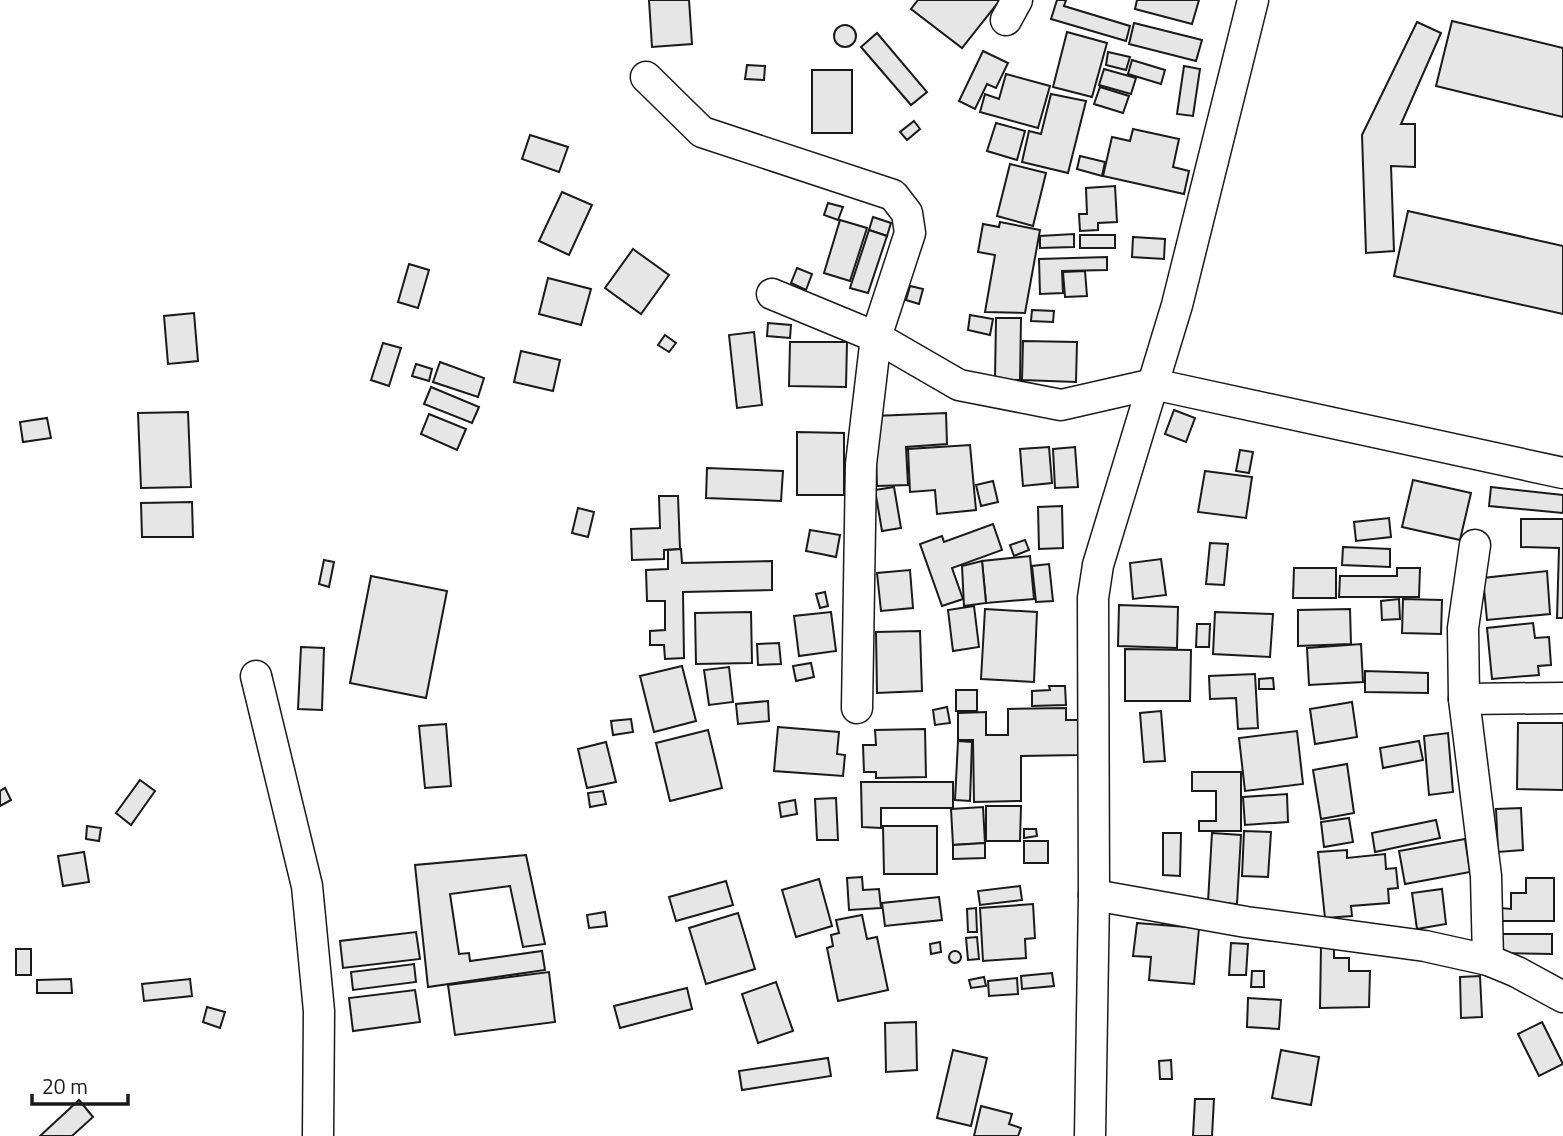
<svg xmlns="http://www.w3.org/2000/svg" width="1563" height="1136" viewBox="0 0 1563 1136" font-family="'Titillium Web',sans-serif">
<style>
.building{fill:#e6e6e6;stroke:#1a1a1a;stroke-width:2}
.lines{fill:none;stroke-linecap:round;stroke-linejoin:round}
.minor-casing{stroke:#1a1a1a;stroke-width:33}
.minor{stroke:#fff;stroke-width:30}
</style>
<rect width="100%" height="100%" fill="#fff"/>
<!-- building -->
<g class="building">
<path d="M649 0H689L692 44 652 47Z"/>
<path d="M918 0H1000L962 48 911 9Z"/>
<path d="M1057 0H1066L1064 6 1130 26 1126 41 1051 19Z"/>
<path d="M1137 0H1199L1192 24 1135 9Z"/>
<path d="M1452 21 1563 48V117L1436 86Z"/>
<path d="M1417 22 1441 33 1401 124H1415V167L1391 166 1394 251 1366 253 1362 135Z"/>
<path d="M1134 23 1202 40 1196 61 1129 44Z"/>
<circle cx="845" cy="36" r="11"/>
<path d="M1067 32 1107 43 1092 97 1053 87Z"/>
<path d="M877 33 927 92 911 105 861 47Z"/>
<path d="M983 51 1008 63 996 88 987 84 975 109 959 101Z"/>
<path d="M1108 52 1130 57 1126 70 1106 65Z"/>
<path d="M1132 60 1165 70 1161 84 1128 74Z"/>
<path d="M747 65 765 66 764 80 745 79Z"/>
<path d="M1184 66 1200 69 1193 116 1177 114Z"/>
<path d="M1104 69 1136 78 1131 94 1099 85Z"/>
<rect x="812" y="70" width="40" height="63"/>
<path d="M1006 74 1050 86 1038 128 980 112 985 94 999 99Z"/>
<path d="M1100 87 1129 96 1123 113 1094 104Z"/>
<path d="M1051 94 1086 101 1068 173 1022 162 1029 131 1041 134Z"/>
<path d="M914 121 920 129 907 140 900 132Z"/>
<path d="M996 123 1025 131 1017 160 987 151Z"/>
<path d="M1133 129 1179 139 1173 167 1189 171 1184 194 1103 176 1112 137 1130 141Z"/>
<path d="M530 135 568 147 559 172 522 159Z"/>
<path d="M1080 156 1105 162 1102 176 1077 169Z"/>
<path d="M1010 164 1046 173 1033 226 997 216Z"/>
<path d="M1115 186 1117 222 1098 223V230L1080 231 1079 214H1087L1086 188Z"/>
<path d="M562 192 592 205 569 255 539 241Z"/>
<path d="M828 203 843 207 838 220 824 215Z"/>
<path d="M1408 211 1563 246V314L1394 276Z"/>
<path d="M873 217 891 223 887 236 869 230Z"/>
<path d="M840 220 867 228 850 281 824 273Z"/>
<path d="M1000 222 1040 230 1025 313 985 312 995 255 978 252 983 224 999 227Z"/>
<path d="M869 230 887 236 868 293 850 288Z"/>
<path d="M1074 234V247L1040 248V236Z"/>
<rect x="1080" y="235" width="35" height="13"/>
<path d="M1133 237 1165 239 1164 259 1132 257Z"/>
<path d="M633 249 669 275 641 314 605 288Z"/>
<path d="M1107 257V270L1062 271 1063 293 1040 294 1039 259Z"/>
<path d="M409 264 429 270 418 308 398 302Z"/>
<path d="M797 268 812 274 806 290 791 283Z"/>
<path d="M1085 271 1087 296 1065 297 1063 272Z"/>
<path d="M548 278 591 289 581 325 539 314Z"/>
<path d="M910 286 923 289 919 304 906 300Z"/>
<path d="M1032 310 1054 311 1053 322 1031 321Z"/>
<path d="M194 313 198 361 168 364 164 316Z"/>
<path d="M970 315 993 319 990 335 968 330Z"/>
<path d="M996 318H1021L1020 380H995Z"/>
<path d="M768 323 791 325 790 338 767 336Z"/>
<path d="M754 332 762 405 737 408 729 335Z"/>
<path d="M665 335 676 343 669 352 658 345Z"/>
<path d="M1023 341 1077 342 1076 382 1022 380Z"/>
<path d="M790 342H847L846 387 789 386Z"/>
<path d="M383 343 401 348 389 386 371 380Z"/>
<path d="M521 351 560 360 553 391 514 382Z"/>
<path d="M440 362 484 378 478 397 433 382Z"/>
<path d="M416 364 432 369 429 381 412 376Z"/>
<path d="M431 387 479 407 472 423 424 404Z"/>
<path d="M1174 410 1195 418 1186 442 1165 434Z"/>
<path d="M188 412 191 487 141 488 138 413Z"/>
<path d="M946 413 947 444 906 447 908 485 877 486 874 416Z"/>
<path d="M429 414 466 429 457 450 421 434Z"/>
<path d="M47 418 51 438 23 442 20 422Z"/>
<path d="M797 432 844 433V495H797Z"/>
<path d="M970 445 976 510 937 514 935 490 910 492 908 449Z"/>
<path d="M1049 447 1052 483 1023 486 1020 449Z"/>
<path d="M1075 447 1078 487 1055 488 1053 449Z"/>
<path d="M1240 450 1253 452 1249 473 1236 471Z"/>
<path d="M707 468 783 471 781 501 706 498Z"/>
<path d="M1205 471 1252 477 1246 518 1198 512Z"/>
<path d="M1413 480 1471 493 1460 540 1402 527Z"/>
<path d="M993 481 998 502 981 506 976 485Z"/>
<path d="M894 487 901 528 882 531 875 490Z"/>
<path d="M1491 487 1563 495V513L1489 506Z"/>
<path d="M659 496H678L680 549 664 550V559L632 560 631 529 660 528Z"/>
<path d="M192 502 193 537H142L141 503Z"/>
<path d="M1062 506 1063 548 1039 549 1038 507Z"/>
<path d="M578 508 594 512 588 537 572 533Z"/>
<path d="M1389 518 1391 537 1356 541 1354 522Z"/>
<path d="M1521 519H1563V618H1557L1559 548 1521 547Z"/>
<path d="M993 524 1002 550 952 568 963 599 942 606 920 544 942 536 944 542Z"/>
<path d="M810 530 840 535 836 557 806 551Z"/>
<path d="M1025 540 1029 550 1014 556 1010 545Z"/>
<path d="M1210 543 1228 544 1224 585 1206 584Z"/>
<path d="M1343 547 1390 549V567L1342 565Z"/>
<path d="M681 549 682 563 772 561V590L683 592 684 658 665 659 664 645H650V631L665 630V601H647L646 570 668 569V550Z"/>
<path d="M1030 556 1034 599 986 603 982 561Z"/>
<path d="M1161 559 1166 595 1133 599 1130 563Z"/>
<path d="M324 560 334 562 329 587 319 584Z"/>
<path d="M982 561 986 603 964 606 962 566Z"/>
<path d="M1049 564 1053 601 1036 602 1032 566Z"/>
<path d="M1294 568H1336V598H1293Z"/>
<path d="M1397 568H1420L1419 597H1339L1340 576H1397Z"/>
<path d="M910 570 913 608 881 611 877 573Z"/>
<path d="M1547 571 1550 614 1487 620 1483 578Z"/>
<path d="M371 576 447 591 426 698 350 683Z"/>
<path d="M825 592 828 606 820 608 816 594Z"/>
<path d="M1399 599 1400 619 1382 620 1381 601Z"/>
<path d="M1403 599 1442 600 1441 634 1402 633Z"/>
<path d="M1119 605 1178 607 1177 648 1118 646Z"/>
<path d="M974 606 979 647 953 651 948 610Z"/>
<path d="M985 609 1037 612 1034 682 981 679Z"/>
<path d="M1350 609 1351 644 1298 646V610Z"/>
<path d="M751 612 752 663 696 664 695 613Z"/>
<path d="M831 612 836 651 799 656 794 616Z"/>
<path d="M1215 612 1273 614 1270 657 1213 654Z"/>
<path d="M1533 623 1535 638 1549 637 1551 665 1538 666 1539 675 1492 679 1487 628Z"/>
<path d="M1197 624H1210L1209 647H1196Z"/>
<path d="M920 631 922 691 877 693 876 632Z"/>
<path d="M779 643 781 664 758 665 757 644Z"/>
<path d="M1361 644 1363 682 1309 685 1307 648Z"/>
<path d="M301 647 324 648 322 710 298 709Z"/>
<path d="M1125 649 1191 650 1190 701H1125Z"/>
<path d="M811 663 814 677 796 681 793 666Z"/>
<path d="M682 666 696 721 654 732 640 676Z"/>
<path d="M729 667 733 702 709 705 704 670Z"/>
<path d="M1365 671 1428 673V693L1365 692Z"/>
<path d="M1255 674 1258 728 1238 729 1236 698 1210 699 1209 676Z"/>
<path d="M1273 678 1274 689H1259V679Z"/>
<path d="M1049 686H1065L1066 705 1032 706V691L1050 690Z"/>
<rect x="956" y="690" width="21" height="21"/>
<path d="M768 701 769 721 738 724 736 704Z"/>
<path d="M1352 702 1357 737 1315 744 1310 709Z"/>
<path d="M947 707 950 723 935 725 933 710Z"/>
<path d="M1066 708V720H1079V755L1021 756V801L974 802 973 740H958V713L986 712V735H1008V709Z"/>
<path d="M1161 711 1165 761 1144 762 1140 713Z"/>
<path d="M631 719 633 732 613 735 611 721Z"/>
<path d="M1518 723H1563V790L1517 789Z"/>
<path d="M446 724 451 786 425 788 419 726Z"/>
<path d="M778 727 839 732 837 754 845 755 843 776 774 771Z"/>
<path d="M925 729 926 777 876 778V772H864L863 745H876L875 730Z"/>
<path d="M708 730 722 788 670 801 656 743Z"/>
<path d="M1297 731 1303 784 1245 791 1239 738Z"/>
<path d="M1448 733 1453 792 1429 795 1424 736Z"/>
<path d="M958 741 972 742 970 801 955 800Z"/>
<path d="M1419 741 1423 760 1383 768 1380 748Z"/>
<path d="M606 742 616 782 587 788 578 749Z"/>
<path d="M1347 764 1354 813 1321 819 1313 770Z"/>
<path d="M1192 772H1241V831H1199V821H1216V791H1192Z"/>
<path d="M140 780 155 791 131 825 116 813Z"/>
<path d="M861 782H953V808H881V828L862 827Z"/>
<path d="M5 788 11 800 0 806V791Z"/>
<path d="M603 791 606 804 590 807 588 793Z"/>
<path d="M1287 794 1288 822 1245 825 1243 797Z"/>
<path d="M836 798 838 840H817L815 799Z"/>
<path d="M795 800 797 814 781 817 779 803Z"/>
<path d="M986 806H1021L1020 841H986Z"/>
<path d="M983 807 985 843 953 845 951 809Z"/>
<path d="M1521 808 1523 850 1498 852 1496 809Z"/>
<path d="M1349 818 1353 842 1324 847 1321 822Z"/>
<path d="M1436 820 1440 838 1375 852 1372 833Z"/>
<path d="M87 826 101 828 99 841 86 839Z"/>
<path d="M883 826H937V874H884Z"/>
<path d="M1024 829H1036L1037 836 1024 838Z"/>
<path d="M1244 831 1271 832 1268 877 1242 876Z"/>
<path d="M1163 833H1181L1180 876 1163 875Z"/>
<path d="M1212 833 1241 835 1237 904 1208 902Z"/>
<path d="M1465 839 1470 872 1405 884 1399 851Z"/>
<rect x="1024" y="841" width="24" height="22"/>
<path d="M985 843V858L953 859V845Z"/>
<path d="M1347 850V858L1385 854 1386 869 1396 868 1398 888 1388 889 1389 903 1351 906 1352 916 1325 918 1318 852Z"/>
<path d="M84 852 89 882 63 886 58 856Z"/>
<path d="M526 855 545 944 523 947 510 886 450 894 459 954 469 953 470 961 542 951 545 970 428 987 415 865Z"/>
<path d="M862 877 863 890 879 889 881 908 849 910 847 878Z"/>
<path d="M1526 878H1554V921H1501V908L1511 909V893H1526Z"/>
<path d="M819 879 832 926 796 937 782 890Z"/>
<path d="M726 881 733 905 676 921 669 897Z"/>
<path d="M1020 886 1022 900 980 905 978 891Z"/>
<path d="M1442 889 1446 924 1417 929 1412 893Z"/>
<path d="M939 897 942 920 885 926 882 903Z"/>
<path d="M1033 904 1035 938 1025 939 1026 958 983 961 980 908Z"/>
<path d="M976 908 977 932H968L967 909Z"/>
<path d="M605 912 607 926 589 928 587 915Z"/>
<path d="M738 913 755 969 706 984 689 928Z"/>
<path d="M862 915 867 939 877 937 888 990 838 1001 827 948 833 946 831 935 839 933 836 920Z"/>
<path d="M1137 923 1199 928 1194 984 1149 980 1151 957 1133 956Z"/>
<path d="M416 932 420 959 343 968 340 941Z"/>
<path d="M1496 934H1552V954L1496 953Z"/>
<path d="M977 937 979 959 968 960 966 938Z"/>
<path d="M940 942 941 952 931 954 930 944Z"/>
<path d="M1231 943 1248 944 1246 975H1229Z"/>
<path d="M1321 946H1334V958H1349V971H1370L1369 1007 1320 1008Z"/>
<rect x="16" y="949" width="15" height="26"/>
<circle cx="955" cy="957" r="6"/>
<path d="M414 964 416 982 353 990 351 972Z"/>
<path d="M1252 971H1264V987H1251Z"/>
<path d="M549 972 555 1022 455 1035 448 985Z"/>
<path d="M1052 973 1054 986 1022 989 1021 976Z"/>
<path d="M1480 976 1482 1017 1461 1018 1460 977Z"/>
<path d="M984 977 986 986 971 988 969 980Z"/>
<path d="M1017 978 1018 994 989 996 988 981Z"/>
<path d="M71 979 72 993H37V980Z"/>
<path d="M190 979 192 996 144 1001 142 984Z"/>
<path d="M776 982 793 1031 758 1043 742 994Z"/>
<path d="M687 988 692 1009 620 1028 614 1006Z"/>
<path d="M415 990 420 1022 353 1031 349 998Z"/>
<path d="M1248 998 1281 1000 1279 1029 1247 1027Z"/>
<path d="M207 1007 225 1012 220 1028 203 1022Z"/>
<path d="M916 1022 917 1070 886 1072 885 1023Z"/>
<path d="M1542 1022 1563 1064 1539 1076 1518 1034Z"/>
<path d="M953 1050 987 1058 971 1126 937 1118Z"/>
<path d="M1281 1050 1319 1057 1311 1105 1272 1098Z"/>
<path d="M828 1058 831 1076 742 1090 739 1071Z"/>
<path d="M1171 1060 1172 1079H1160L1159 1061Z"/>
<path d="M1195 1099H1214L1212 1136H1193Z"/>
<path d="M79 1100 93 1117 72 1136H40Z"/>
<path d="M981 1106 1012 1114 1009 1124 1021 1128 1018 1136H974Z"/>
</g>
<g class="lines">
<!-- minor casing -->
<g class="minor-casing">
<g id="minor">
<path d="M1006 20 1017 0"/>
<path d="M646 77 702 132 893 195 907 213 910 233 876 337 861 464 857 708"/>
<path d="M772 294 876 337 959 385 1061 405 1153 384 1563 473"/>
<path d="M1475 545 1463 628 1464 699 1486 876 1488 960"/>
<path d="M256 676 307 886 319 1011 318 1136"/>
<path d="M1464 699 1563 698"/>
<path d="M1094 895 1246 922 1425 946 1488 960 1517 972 1563 997"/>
<path d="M1090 1136 1094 895 1093 598 1098 565 1177 305 1253 0"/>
</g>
</g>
<!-- minor -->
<use href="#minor" class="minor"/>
</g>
<!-- scale -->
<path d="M32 1094v10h96v-10" fill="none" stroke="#1a1a1a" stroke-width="3.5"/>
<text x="42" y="1094" font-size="21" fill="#1a1a1a" stroke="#ffffff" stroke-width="5" paint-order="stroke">20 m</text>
</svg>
